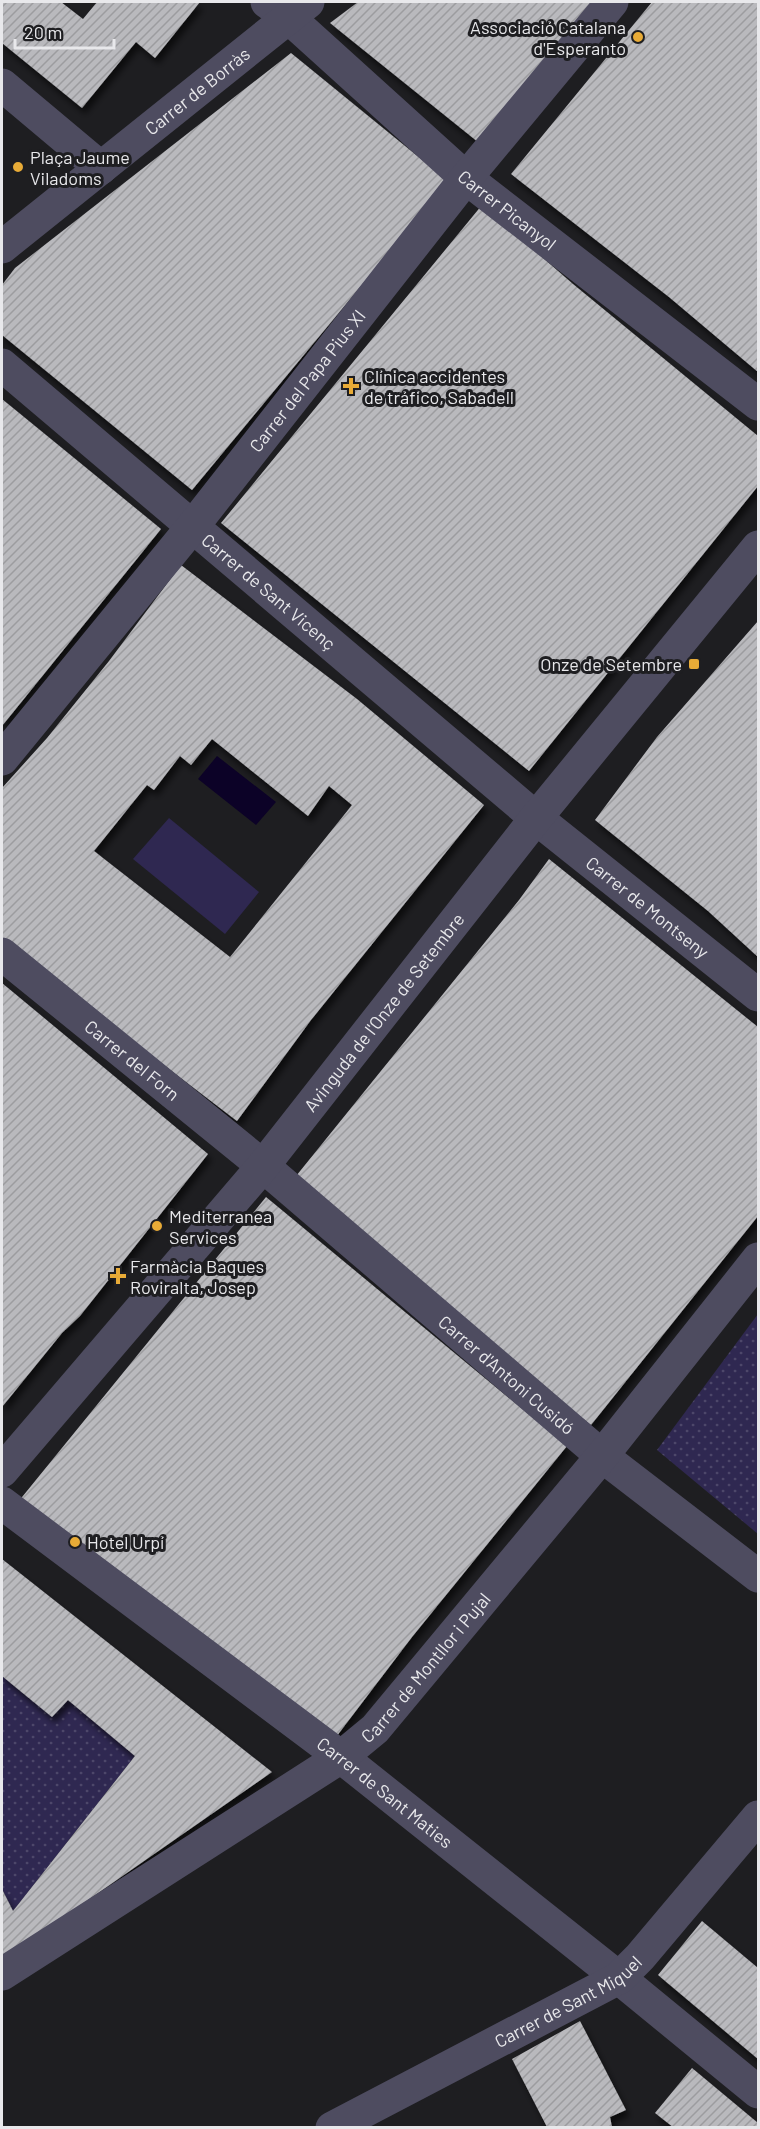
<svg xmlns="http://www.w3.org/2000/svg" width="760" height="2129" viewBox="0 0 760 2129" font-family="Barlow,sans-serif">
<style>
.park{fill:url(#park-dots)}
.garden{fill:#2f2851}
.water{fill:#0c0227}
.building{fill:url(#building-hatch);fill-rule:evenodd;filter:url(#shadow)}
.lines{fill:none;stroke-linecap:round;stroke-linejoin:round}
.minor{stroke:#4e4c60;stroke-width:33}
.poi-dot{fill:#e8ab37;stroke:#1e1e21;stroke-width:2}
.labels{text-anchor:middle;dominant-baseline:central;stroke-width:6;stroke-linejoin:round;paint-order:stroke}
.poi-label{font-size:18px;fill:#e8e8eb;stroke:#1e1e21;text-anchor:start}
.street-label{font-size:18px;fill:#e8e8eb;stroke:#1e1e21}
</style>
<defs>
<pattern id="park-dots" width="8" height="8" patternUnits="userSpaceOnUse" patternTransform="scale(1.5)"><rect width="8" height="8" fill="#2f2851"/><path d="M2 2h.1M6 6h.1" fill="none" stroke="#4d476a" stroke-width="1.8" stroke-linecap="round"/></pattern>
<pattern id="building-hatch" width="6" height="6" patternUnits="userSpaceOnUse" patternTransform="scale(1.5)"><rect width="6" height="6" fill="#b9b9bd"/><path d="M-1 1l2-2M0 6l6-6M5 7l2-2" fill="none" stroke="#9c9c9f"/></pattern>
<filter id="shadow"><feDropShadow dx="3.5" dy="6" stdDeviation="3" flood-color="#0009"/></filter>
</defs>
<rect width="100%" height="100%" fill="#1e1e21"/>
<!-- park -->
<g class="park">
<path d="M758 1314V1534L657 1450Z"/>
<path d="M2 1676 52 1717 68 1700 135 1756 13 1911 2 1889Z"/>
</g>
<!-- garden -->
<path class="garden" d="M169 818 259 892 225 934 133 859Z"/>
<!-- water -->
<path class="water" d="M217 756 276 802 256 825 198 779Z"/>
<!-- building -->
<g class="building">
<path d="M2 2H61L83 19 97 2H200L155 58 136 42 82 108 2 43Z"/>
<path d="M358 2H594L478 142 330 23Z"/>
<path d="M652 2H758V372L669 297 511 174Z"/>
<path d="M291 53 448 181 192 490 2 335V285L15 268Z"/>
<path d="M482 205 573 284 758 436V486L529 771 221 523Z"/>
<path d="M2 399 161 529 2 726Z"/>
<path d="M181 565 357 699 484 805 311 1020 237 1121 2 941V788L47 738 109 661ZM212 739 308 816 329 786 352 805 230 957 94 851 147 785 154 790 180 756 191 765Z"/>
<path d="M758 621V957L708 911 595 820 657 737Z"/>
<path d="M549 859 758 1027V1216L591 1425 288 1186 519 900Z"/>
<path d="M2 983 208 1154 80 1316 62 1333 2 1407Z"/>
<path d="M266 1197 567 1446 412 1637 333 1741 18 1502Z"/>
<path d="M2 1559 272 1772 29 1941 2 1956V1889L13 1911 135 1756 68 1700 52 1717 2 1676Z"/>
<path d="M702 1921 758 1968V2059L658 1975Z"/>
<path d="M580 2021 626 2110 610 2117 612 2127H547L512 2059Z"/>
<path d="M692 2068 758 2123V2127H673L655 2113Z"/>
</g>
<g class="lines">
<!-- minor -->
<g class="minor">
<path id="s1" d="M267 2 288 17 466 178 758 404"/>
<path d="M2 85 101 168"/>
<path id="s2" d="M2 247 308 2"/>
<path id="s3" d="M2 365 536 818 758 995"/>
<path id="s4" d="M2 759 193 526 466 178 612 2"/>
<path id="s5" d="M2 954 263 1166 602 1456 758 1576"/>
<path id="s6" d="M2 1471 263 1166 536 818 758 547"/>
<path id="s7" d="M2 1503 341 1757 619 1978 758 2092"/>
<path id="s8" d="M2 1974 341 1757 375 1729 602 1456 758 1259"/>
<path id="s9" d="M332 2128 619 1978 640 1957 758 1817"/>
</g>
</g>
<!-- markers -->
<g class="poi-dot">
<circle cx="638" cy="37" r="6"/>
<circle cx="18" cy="167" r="6"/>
<path d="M348 377h6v6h6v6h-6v6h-6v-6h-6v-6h6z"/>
<rect x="688" y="658" width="12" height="12" rx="3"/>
<circle cx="157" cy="1226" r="6"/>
<path d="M115 1267h6v6h6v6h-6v6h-6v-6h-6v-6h6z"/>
<circle cx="75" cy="1542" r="6"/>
</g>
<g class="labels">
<!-- poi labels -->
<g class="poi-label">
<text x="626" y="27" text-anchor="end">Associació Catalana<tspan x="626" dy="21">d'Esperanto</tspan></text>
<text x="30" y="157">Plaça Jaume<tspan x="30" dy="21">Viladoms</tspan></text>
<text x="364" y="376">Clínica accidentes<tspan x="364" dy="21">de tráfico, Sabadell</tspan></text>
<text x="682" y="664" text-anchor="end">Onze de Setembre</text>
<text x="169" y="1216">Mediterranea<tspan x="169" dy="21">Services</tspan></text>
<text x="130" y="1266">Farmàcia Baques<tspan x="130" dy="21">Roviralta, Josep</tspan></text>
<text x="87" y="1542">Hotel Urpí</text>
</g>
<!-- street labels -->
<g class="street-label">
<text stroke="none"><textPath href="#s2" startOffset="250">Carrer de Borràs</textPath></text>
<text stroke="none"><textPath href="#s1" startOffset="318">Carrer Picanyol</textPath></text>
<text stroke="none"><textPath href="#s4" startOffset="486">Carrer del Papa Pius XI</textPath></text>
<text stroke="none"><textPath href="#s3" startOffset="350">Carrer de Sant Vicenç</textPath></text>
<text stroke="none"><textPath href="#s3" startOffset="843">Carrer de Montseny</textPath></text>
<text stroke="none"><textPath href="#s6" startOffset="597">Avinguda de l'Onze de Setembre</textPath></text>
<text stroke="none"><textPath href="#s5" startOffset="168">Carrer del Forn</textPath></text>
<text stroke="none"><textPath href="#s5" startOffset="657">Carrer d'Antoni Cusidó</textPath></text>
<text stroke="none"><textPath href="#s8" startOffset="526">Carrer de Montllor i Pujal</textPath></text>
<text stroke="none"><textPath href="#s7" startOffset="480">Carrer de Sant Maties</textPath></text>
<text stroke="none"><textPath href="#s9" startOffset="268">Carrer de Sant Miquel</textPath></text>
</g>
</g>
<!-- border -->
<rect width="760" height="2129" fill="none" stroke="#e8e8eb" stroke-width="6"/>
<!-- scale -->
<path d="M15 39v9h99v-9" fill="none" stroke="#e8e8eb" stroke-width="3"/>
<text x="24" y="39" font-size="18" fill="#e8e8eb" stroke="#1e1e21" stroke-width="4.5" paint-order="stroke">20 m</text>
</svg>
